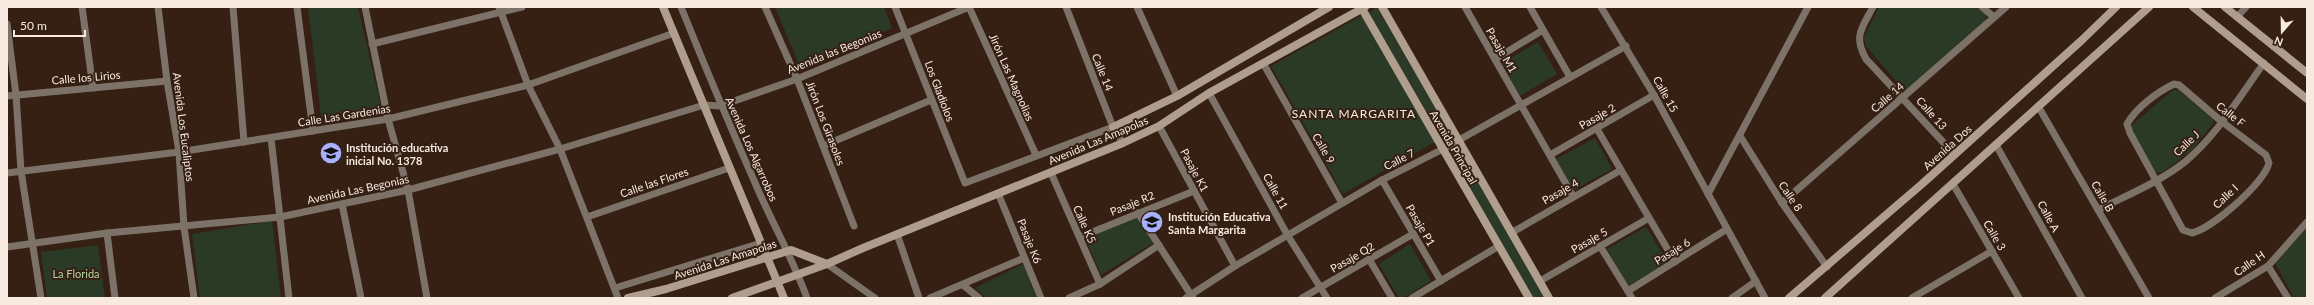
<svg xmlns="http://www.w3.org/2000/svg" width="2314" height="305" viewBox="0 0 2314 305" font-family="Lato,sans-serif">
<style>
.green{fill:#2b3a26}
.lines{fill:none;stroke-linecap:round;stroke-linejoin:round}
.street{stroke:#7d7268;stroke-width:7}
.secondary{stroke:#af9d8d;stroke-width:8}
.labels{text-anchor:middle;dominant-baseline:central;stroke-width:4;stroke-linejoin:round;paint-order:stroke}
.street-label{font-size:11px;fill:#f8eae1;stroke:#352013}
.poi-label{font-size:11px;font-weight:bold;fill:#f8eae1;stroke:#352013;text-anchor:start}
.park-label{font-size:11px;fill:#b1d3a3;stroke:#352013}
.neighbourhood-label{font-size:12px;letter-spacing:1px;fill:#f8eae1;stroke:#352013}
</style>
<rect width="100%" height="100%" fill="#352013"/>
<!-- green -->
<g class="green">
<path d="M308 7H358L382 111 322 123Z"/>
<path d="M775 7H884L892 28 800 67Z"/>
<path d="M1879 7H1976L1986 15 1985 23 1908 90 1903 89 1866 46 1864 37Z"/>
<path d="M1375 8 1378 9 1451 134 1447 141H1444L1369 14Z"/>
<path d="M1363 15 1438 140 1343 194 1271 66Z"/>
<path d="M1538 42 1557 74 1520 96 1502 63Z"/>
<path d="M2173 90H2178L2214 120 2213 124 2192 150 2161 173 2155 172 2131 129 2132 125Z"/>
<path d="M1595 138 1612 169 1574 190 1556 159Z"/>
<path d="M1453 146 1459 149 1545 298H1533L1449 153Z"/>
<path d="M1136 217 1153 243 1101 275 1085 238Z"/>
<path d="M272 221 281 298H200L192 234Z"/>
<path d="M1646 227 1668 262 1629 287 1607 249Z"/>
<path d="M2307 228V298H2294L2275 263Z"/>
<path d="M1410 244 1431 281 1403 298H1399L1379 264Z"/>
<path d="M98 245 105 298H47L41 252Z"/>
<path d="M1021 265 1024 266 1036 298H986L975 288Z"/>
</g>
<g class="lines">
<!-- street -->
<g class="street">
<path d="M82 7 93 88"/>
<path d="M158 7 167 81 179 152 184 227 194 298"/>
<path d="M233 7 244 142"/>
<path d="M297 7 313 131"/>
<path d="M365 7 388 119 408 190 427 298"/>
<path d="M499 7 528 85 560 149 618 298"/>
<path d="M681 7C706 69 732 131 759 192 775 228 794 262 807 298"/>
<path d="M765 7 797 79 854 226"/>
<path d="M895 7 965 183 1113 127"/>
<path d="M969 7 1036 155"/>
<path d="M1066 7 1113 127 1123 143"/>
<path d="M1137 7 1177 96"/>
<path d="M1465 7 1573 196"/>
<path d="M1530 7 1570 77"/>
<path d="M1601 7 1654 95 1765 298"/>
<path d="M1873 7C1862 28 1853 36 1866 59L1955 155"/>
<path d="M1982 7 1994 17"/>
<path d="M2237 17 2246 7"/>
<path d="M7 24 16 95 21 171 41 298"/>
<path d="M372 44 522 7"/>
<path d="M1495 59 1543 30"/>
<path d="M1263 63 1342 203"/>
<path d="M2174 84 2179 85 2221 121 2266 155 2269 163C2264 183 2213 228 2192 233L2183 230 2130 133 2127 124C2136 108 2157 92 2174 84Z"/>
<path d="M1209 93 1288 236 1327 298"/>
<path d="M7 96 167 81"/>
<path d="M2038 106 2149 298"/>
<path d="M1159 126 1235 266"/>
<path d="M1597 129 1675 262"/>
<path d="M1740 136 1782 203 1827 267"/>
<path d="M271 138 289 298"/>
<path d="M1996 145 2082 298"/>
<path d="M823 146 931 100"/>
<path d="M1550 155 1654 95"/>
<path d="M7 173 179 152 388 119 528 85 674 33"/>
<path d="M1051 173 1100 284"/>
<path d="M1382 180 1441 281"/>
<path d="M1953 184 2019 298"/>
<path d="M998 193 1041 298"/>
<path d="M1708 194 1808 7"/>
<path d="M1782 203 2006 7"/>
<path d="M342 204 361 298"/>
<path d="M2098 210C2127 195 2160 182 2186 161 2217 135 2240 96 2264 63"/>
<path d="M1138 213 1193 298"/>
<path d="M587 217 729 168"/>
<path d="M107 233 115 298"/>
<path d="M1511 233 1621 170"/>
<path d="M897 234 919 298"/>
<path d="M1080 237 1194 191"/>
<path d="M1600 246 1632 298"/>
<path d="M7 247 107 233 280 217 408 190 560 149 704 105 720 106 797 79 969 7"/>
<path d="M1369 259 1392 298"/>
<path d="M827 264 875 298"/>
<path d="M2268 266 2288 298"/>
<path d="M1540 281 1649 218"/>
<path d="M963 285 979 298"/>
<path d="M615 288 761 243"/>
<path d="M1628 291 1727 229"/>
<path d="M930 298 1024 258"/>
<path d="M1069 298 1100 284 1159 245"/>
<path d="M1186 298 1235 266 1382 180 1443 149 1626 46"/>
<path d="M1302 298 1413 234"/>
<path d="M1412 298 1499 246"/>
<path d="M1732 298 1756 281"/>
<path d="M1912 298 1992 251"/>
<path d="M2215 298 2268 266 2307 222"/>
</g>
<!-- secondary -->
<g class="secondary">
<path d="M663 7 784 298"/>
<path d="M1361 7 1529 298"/>
<path d="M1382 7 1549 298"/>
<path d="M2193 7 2307 99"/>
<path d="M2225 7 2307 73"/>
<path d="M1113 127 1177 96 1329 7"/>
<path d="M628 298 666 289 791 250 827 264"/>
<path d="M732 298 827 264 863 248 1123 143 1159 126 1209 93 1365 7"/>
<path d="M1789 298 1922 184 2082 40 2116 7"/>
<path d="M1825 298 2149 7"/>
</g>
</g>
<!-- icons -->
<defs>
<g id="school-disc" transform="scale(1.15)"><circle r="9.5" fill="#a9b0fc" stroke="#352013"/><path d="M0-5L7-2L0 1L-7-2ZM-4 1L0 2.5L4 1V4Q0 6-4 4Z" fill="#111"/></g>
</defs>
<g fill-rule="evenodd">
<use href="#school-disc" x="331" y="153"/>
<use href="#school-disc" x="1152" y="222"/>
</g>
<g class="labels">
<!-- street labels -->
<g class="street-label">
<text transform="translate(1502 50) rotate(60)">Pasaje M1</text>
<text transform="translate(834 51) rotate(-22)">Avenida las Begonias</text>
<text transform="translate(1103 72) rotate(68)">Calle 14</text>
<text transform="translate(86 77) rotate(-5)">Calle los Lirios</text>
<text transform="translate(1012 77) rotate(66)">Jirón Las Magnolias</text>
<text transform="translate(940 91) rotate(69)">Los Gladiolos</text>
<text transform="translate(1666 94) rotate(61)">Calle 15</text>
<text transform="translate(1887 97) rotate(-41)">Calle 14</text>
<text transform="translate(1932 113) rotate(48)">Calle 13</text>
<text transform="translate(2231 114) rotate(38)">Calle F</text>
<text transform="translate(344 115) rotate(-9)">Calle Las Gardenias</text>
<text transform="translate(1597 116) rotate(-30)">Pasaje 2</text>
<text transform="translate(826 123) rotate(69)">Jirón Los Girasoles</text>
<text transform="translate(184 127) rotate(83)">Avenida Los Eucaliptos</text>
<text transform="translate(1098 140) rotate(-23)">Avenida Las Amapolas</text>
<text transform="translate(2186 143) rotate(-44)">Calle J</text>
<text transform="translate(1454 147) rotate(60)">Avenida Principal</text>
<text transform="translate(1947 147) rotate(-42)">Avenida Dos</text>
<text transform="translate(1324 148) rotate(60)">Calle 9</text>
<text transform="translate(752 149) rotate(66)">Avenida Los Algarrobos</text>
<text transform="translate(1399 159) rotate(-27)">Calle 7</text>
<text transform="translate(1195 170) rotate(62)">Pasaje K1</text>
<text transform="translate(654 182) rotate(-19)">Calle las Flores</text>
<text transform="translate(358 189) rotate(-12)">Avenida Las Begonias</text>
<text transform="translate(1276 191) rotate(61)">Calle 11</text>
<text transform="translate(1560 191) rotate(-30)">Pasaje 4</text>
<text transform="translate(1791 196) rotate(56)">Calle 8</text>
<text transform="translate(2103 196) rotate(60)">Calle B</text>
<text transform="translate(2225 196) rotate(-43)">Calle I</text>
<text transform="translate(1132 203) rotate(-22)">Pasaje R2</text>
<text transform="translate(2049 216) rotate(61)">Calle A</text>
<text transform="translate(1085 224) rotate(66)">Calle K5</text>
<text transform="translate(1421 225) rotate(60)">Pasaje P1</text>
<text transform="translate(1995 235) rotate(60)">Calle 3</text>
<text transform="translate(1589 240) rotate(-30)">Pasaje 5</text>
<text transform="translate(1030 241) rotate(68)">Pasaje K6</text>
<text transform="translate(1672 251) rotate(-32)">Pasaje 6</text>
<text transform="translate(1352 257) rotate(-30)">Pasaje Q2</text>
<text transform="translate(725 259) rotate(-18)">Avenida Las Amapolas</text>
<text transform="translate(2249 263) rotate(-35)">Calle H</text>
</g>
<!-- poi labels -->
<g class="poi-label">
<text x="346" y="147">Institución educativa<tspan x="346" dy="13">inicial No. 1378</tspan></text>
<text x="1168" y="216">Institución Educativa<tspan x="1168" dy="13">Santa Margarita</tspan></text>
</g>
<!-- park labels -->
<g class="park-label">
<text x="76" y="273">La Florida</text>
</g>
<!-- neighbourhood labels -->
<g class="neighbourhood-label">
<text x="1354" y="113">SANTA MARGARITA</text>
</g>
</g>
<!-- border -->
<rect width="2314" height="305" fill="none" stroke="#f8eae1" stroke-width="16"/>
<!-- north arrow -->
<g transform="translate(2282 32) rotate(200)" stroke="#352013" stroke-width="3" paint-order="stroke">
<path d="M0-3L7 15L0 10L-7 15Z" fill="#f8eae1"/>
<text y="-6" font-size="11" font-weight="bold" text-anchor="middle" fill="#f8eae1">N</text>
</g>
<!-- scale -->
<path d="M14 30v6h71v-6" fill="none" stroke="#f8eae1" stroke-width="2"/>
<text x="20" y="30" font-size="12" fill="#f8eae1" stroke="#352013" stroke-width="3" paint-order="stroke">50 m</text>
</svg>
